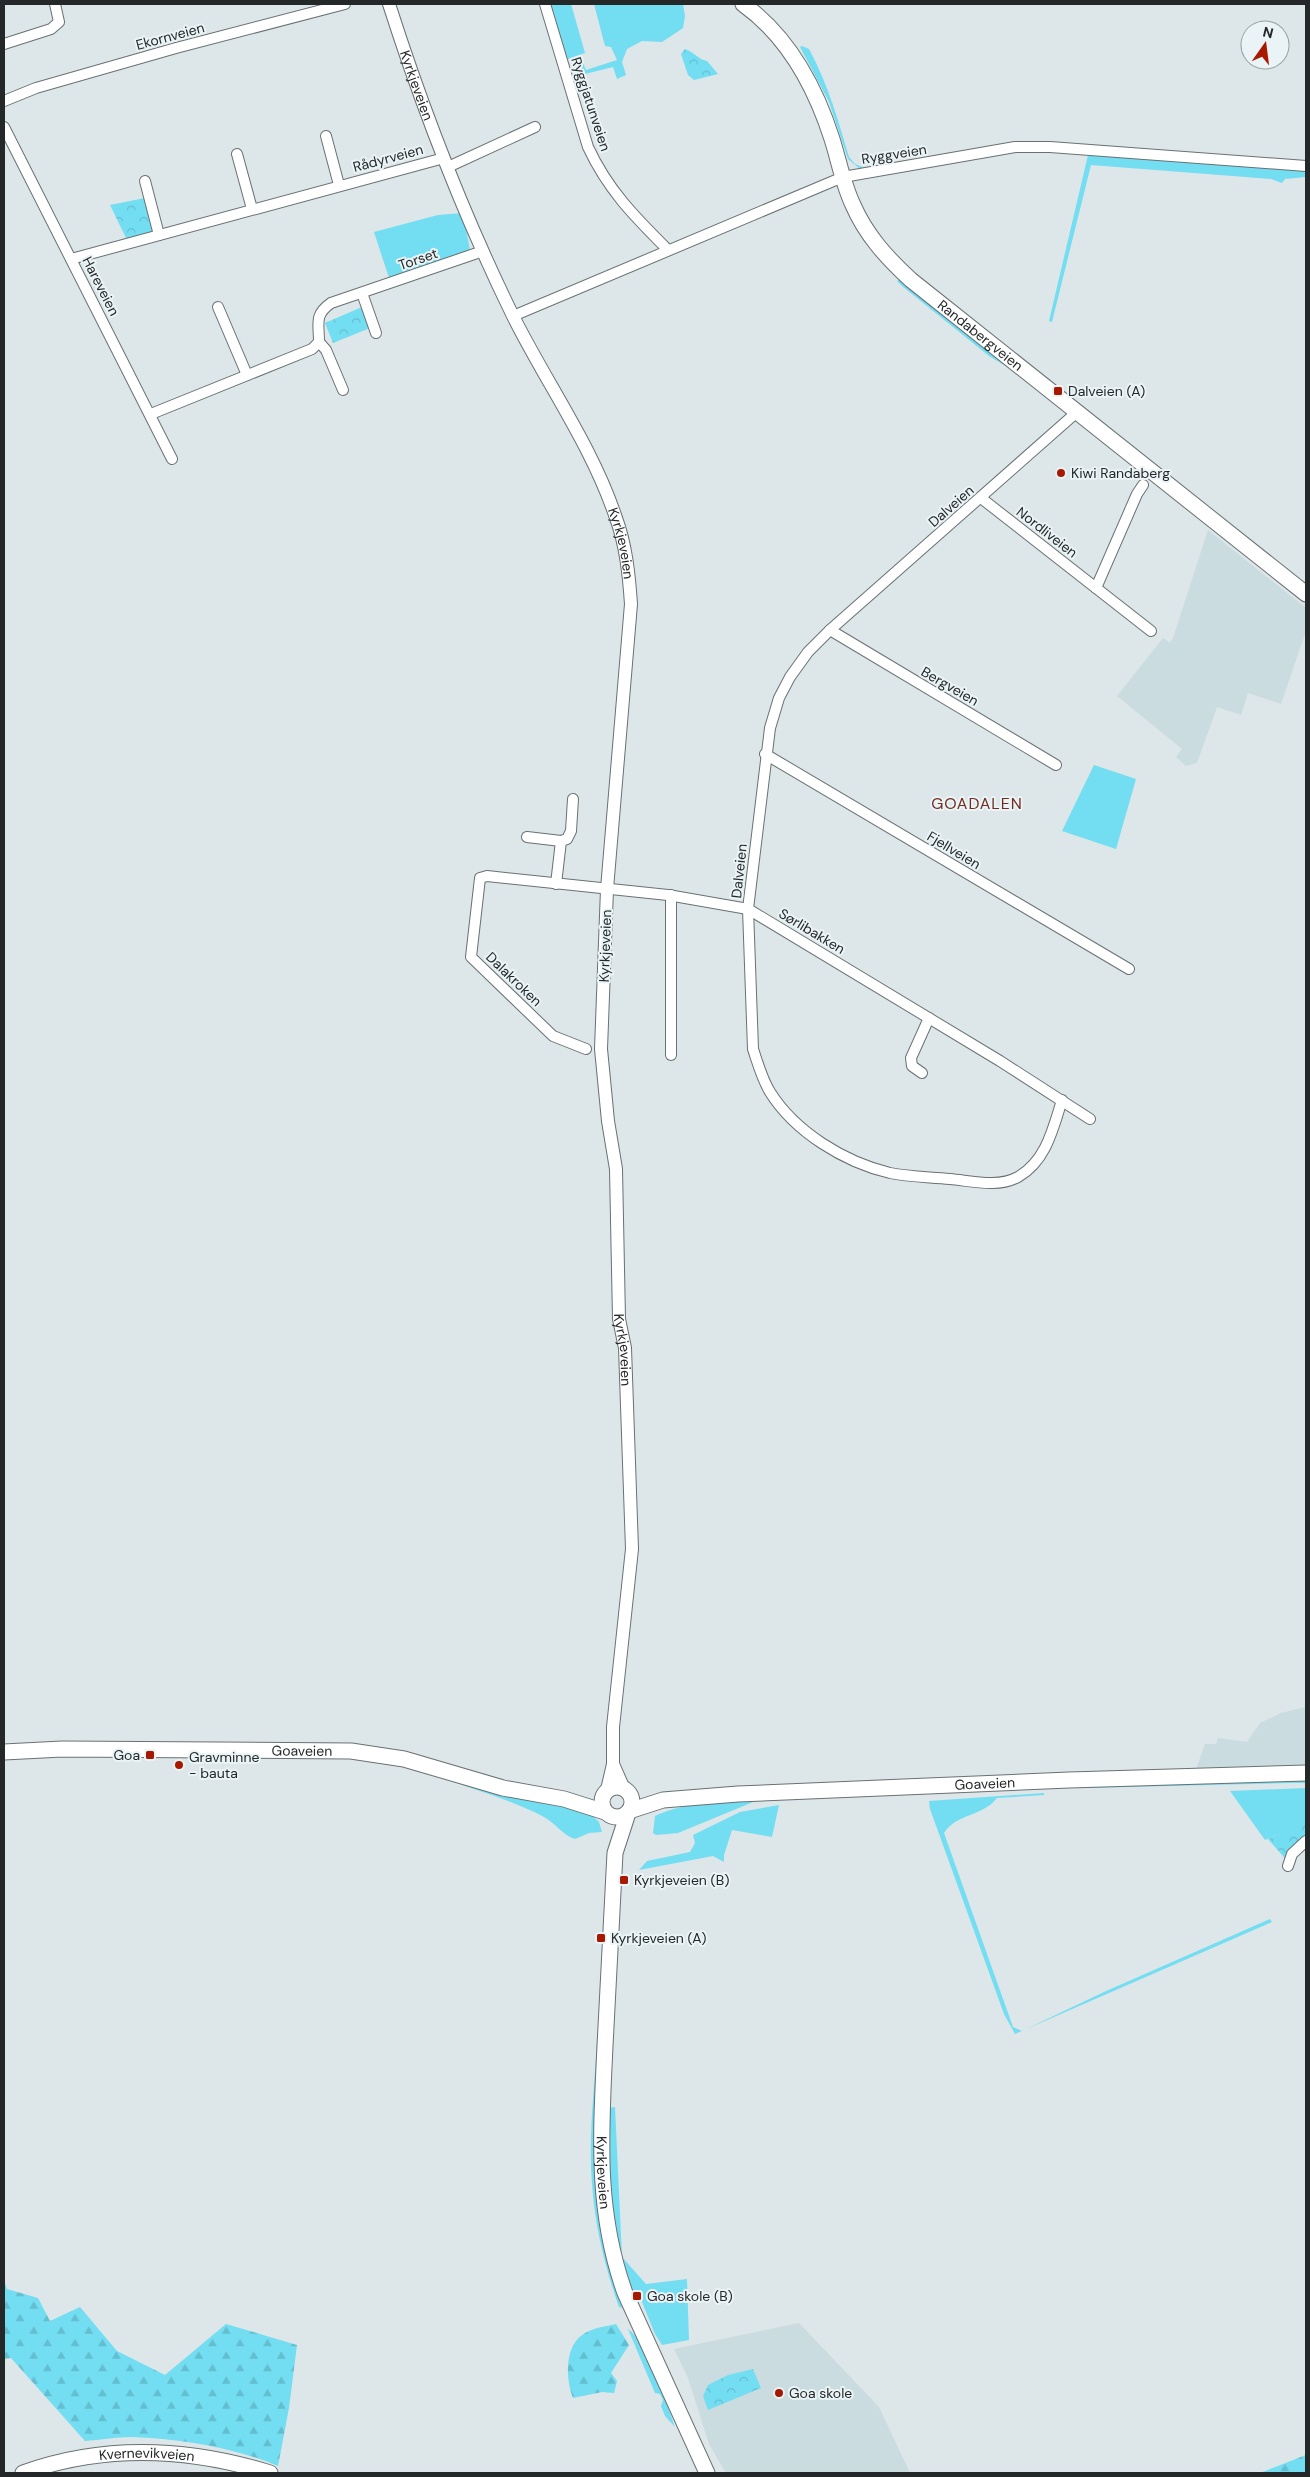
<svg xmlns="http://www.w3.org/2000/svg" width="1310" height="2477" viewBox="0 0 1310 2477" font-family="'DM Sans',sans-serif">
<style>
.built{fill:#cadce0}
.green{fill:#73ddf2}
.forest{fill:url(#forest-firs)}
.park{fill:url(#park-crowns)}
.lines{fill:none;stroke-linecap:round;stroke-linejoin:round}
.minor-casing{stroke:#697173;stroke-width:12}
.tertiary-casing{stroke:#697173;stroke-width:14}
.secondary-casing{stroke:#697173;stroke-width:17}
.minor{stroke:#fff;stroke-width:10}
.tertiary{stroke:#fff;stroke-width:12}
.secondary{stroke:#fff;stroke-width:15}
.poi-dot{fill:#a81800;stroke:#eaf3f5;stroke-width:2}
.labels{text-anchor:middle;dominant-baseline:central;stroke-width:4;stroke-linejoin:round;paint-order:stroke}
.street-label{font-size:14px;fill:#242828;stroke:#eaf3f5}
.poi-label{font-size:14px;fill:#242828;stroke:#eaf3f5;text-anchor:start}
.quarter-label{font-size:16px;letter-spacing:1px;fill:#722d21;stroke:#eaf3f5}
</style>
<defs>
<pattern id="forest-firs" width="22" height="20" patternUnits="userSpaceOnUse" patternTransform="scale(1.25)"><rect width="22" height="20" fill="#73ddf2"/><path d="M5 1l3.5 6h-7zM16 11l3.5 6h-7z" fill="#63bed0"/></pattern>
<pattern id="park-crowns" width="20" height="18" patternUnits="userSpaceOnUse" patternTransform="scale(1.25)"><rect width="20" height="18" fill="#73ddf2"/><path d="M2 6a3 3 0 1 1 6 0M12 15a3 3 0 1 1 6 0" fill="none" stroke="#63bed0"/></pattern>
</defs>
<rect width="100%" height="100%" fill="#dde6e8"/>
<!-- built -->
<g class="built">
<path d="M1208 530 1306 608V631L1281 704 1248 693 1241 715 1217 707 1197 763 1186 766 1176 757 1182 749 1117 696 1163 638 1170 643 1173 638Z"/>
<path d="M1306 1707V1768L1195 1772 1205 1744H1216L1218 1738 1247 1742 1260 1723 1281 1713Z"/>
<path d="M799 2323 879 2407 910 2473H726L709 2444 688 2378 674 2349Z"/>
</g>
<!-- green -->
<g class="green">
<path d="M545 4H571L585 53 563 61Z"/>
<path d="M594 4H683L685 16 683 28 662 42 642 41 627 49 622 62 626 75 617 79 613 67 585 74 588 88 584 89 580 84 577 72 582 61 586 70 617 60 611 47 605 46Z"/>
<path d="M802 46 809 49C828 84 838 120 849 157L855 164 870 170 860 169 848 159 829 102 800 47Z"/>
<path d="M1088 155 1306 170V177L1285 179 1282 183 1271 179 1091 165 1052 322 1049 321Z"/>
<path d="M463 213 470 250 389 278 374 232 438 215Z"/>
<path d="M900 279 1024 377 989 356 902 286 897 281Z"/>
<path d="M1094 765 1136 779 1116 849 1062 831Z"/>
<path d="M446 1779 588 1812 599 1822 602 1832 589 1833 575 1839C564 1836 555 1823 544 1817 514 1801 478 1791 446 1779Z"/>
<path d="M1306 1780V1783H1291L1082 1788 1085 1785Z"/>
<path d="M1306 1788V1822L1265 1840 1230 1791Z"/>
<path d="M1044 1793V1795L997 1798C982 1817 957 1813 944 1833L1013 2027 1022 2031 1104 1992 1270 1919 1272 1922 1015 2034 1004 2014 930 1809 929 1801Z"/>
<path d="M758 1800 678 1833 656 1835 653 1833 655 1816C688 1801 723 1802 758 1800Z"/>
<path d="M779 1805 772 1837 732 1830 724 1855V1862L713 1856 639 1870 647 1861 690 1852 695 1843 693 1835 740 1812Z"/>
<path d="M600 2036 596 2182 601 2236 622 2308 619 2307C605 2267 595 2227 592 2184 588 2136 595 2086 597 2038Z"/>
<path d="M615 2107 622 2257 646 2284 687 2279 689 2340 662 2345 655 2334 638 2292H635C602 2256 608 2156 608 2108Z"/>
<path d="M628 2329C646 2340 668 2405 675 2427L665 2416 661 2406 663 2400 660 2394 655 2393Z"/>
</g>
<!-- forest -->
<g class="forest">
<path d="M4 2281 7 2289 38 2298 50 2321 80 2307 117 2351 165 2375 226 2324 297 2345 289 2408 278 2466C233 2447 180 2439 131 2437 116 2437 100 2440 85 2441L11 2358 4 2359Z"/>
<path d="M616 2324 629 2345 611 2373 617 2381 614 2393 602 2392 573 2398C565 2377 564 2341 589 2331 598 2327 608 2326 616 2324Z"/>
<path d="M1306 2455V2473H1260Z"/>
</g>
<!-- park -->
<g class="park">
<path d="M685 49C694 52 699 60 707 61L718 74 694 80 688 75 681 54Z"/>
<path d="M150 197 156 231 127 240 110 205Z"/>
<path d="M362 307 370 328 333 343 325 323Z"/>
<path d="M1306 1821V1841L1289 1863 1268 1839Z"/>
<path d="M753 2369 761 2388 708 2410 703 2396 708 2385 728 2375Z"/>
</g>
<g class="lines">
<!-- minor casing -->
<g class="minor-casing">
<g id="minor">
<path d="M545 4 588 147C608 190 634 216 667 249"/>
<path d="M4 44 51 29 59 22 55 4"/>
<path d="M4 101 36 88 176 48 345 4"/>
<path d="M4 127 172 459"/>
<path d="M326 136 339 185"/>
<path d="M237 154 252 209"/>
<path d="M448 167 535 127"/>
<path d="M145 181 159 235"/>
<path d="M71 259 444 158"/>
<path d="M362 293 376 333"/>
<path d="M218 307 247 375"/>
<path d="M513 316 843 177 1015 147H1050L1306 166"/>
<path d="M319 342 326 350 343 390"/>
<path d="M151 414 312 349 319 342C319 323 314 315 331 303L483 251"/>
<path d="M981 498 1151 631"/>
<path d="M1096 588 1137 494 1143 485"/>
<path d="M830 630 1056 765"/>
<path d="M765 754 1129 969"/>
<path d="M527 837 561 841"/>
<path d="M556 884 561 841 567 839 571 831 573 799"/>
<path d="M671 895V1055"/>
<path d="M586 1049 553 1036 471 957 480 878 487 876 668 895 748 909 1000 1061 1090 1119"/>
<path d="M922 1073 912 1066 911 1058 929 1018"/>
<path d="M1062 1100C1053 1129 1046 1161 1018 1177 998 1188 972 1181 950 1179 931 1177 909 1177 890 1173 844 1162 795 1132 770 1092 762 1079 758 1064 753 1049L748 909 770 728 779 698 790 677 808 652 830 630 1077 412"/>
<path d="M1288 1866 1292 1854 1306 1841"/>
</g>
</g>
<!-- tertiary casing -->
<g class="tertiary-casing">
<g id="tertiary">
<path id="s1" d="M389 4C423 110 464 216 513 316 547 384 592 446 616 518 626 545 629 575 631 604L607 889 601 1049 608 1121 616 1169 619 1319 625 1348 632 1549 613 1727V1764L607 1790"/>
<path d="M613 1764 624 1789"/>
</g>
</g>
<!-- secondary casing -->
<g class="secondary-casing">
<g id="secondary">
<path id="s2" d="M743 4C789 37 815 86 832 139 839 161 843 184 853 205 866 235 887 258 911 280L1306 594"/>
<path id="s3" d="M4 1752 62 1749 351 1751 404 1759 503 1788 564 1799 605 1812"/>
<circle cx="617" cy="1802" r="15"/>
<path id="s4" d="M629 1811 663 1800 738 1794 1069 1780 1306 1773"/>
<path id="s5" d="M628 1813 615 1853C612 1917 608 1981 605 2046 601 2132 595 2210 625 2293L707 2473"/>
<path id="s6" d="M23 2473C104 2444 189 2448 270 2473"/>
</g>
</g>
<!-- minor -->
<use href="#minor" class="minor"/>
<!-- tertiary -->
<use href="#tertiary" class="tertiary"/>
<!-- secondary -->
<use href="#secondary" class="secondary"/>
</g>
<!-- markers -->
<g class="poi-dot">
<rect x="1053" y="386" width="10" height="10" rx="2.5"/>
<circle cx="1061" cy="473" r="5"/>
<rect x="145" y="1750" width="10" height="10" rx="2.5"/>
<circle cx="179" cy="1765" r="5"/>
<rect x="619" y="1875" width="10" height="10" rx="2.5"/>
<rect x="596" y="1933" width="10" height="10" rx="2.5"/>
<rect x="632" y="2291" width="10" height="10" rx="2.5"/>
<circle cx="779" cy="2393" r="5"/>
</g>
<g class="labels">
<!-- street labels -->
<g class="street-label">
<text transform="translate(170 36) rotate(-15)">Ekornveien</text>
<text stroke="none"><textPath href="#s1" startOffset="86">Kyrkjeveien</textPath></text>
<text transform="translate(591 104) rotate(72)">Ryggjatunveien</text>
<text transform="translate(894 154) rotate(-9)">Ryggveien</text>
<text transform="translate(388 158) rotate(-15)">Rådyrveien</text>
<text transform="translate(418 259) rotate(-19)">Torset</text>
<text transform="translate(101 286) rotate(63)">Hareveien</text>
<text stroke="none"><textPath href="#s2" startOffset="418">Randabergveien</textPath></text>
<text transform="translate(951 506) rotate(-41)">Dalveien</text>
<text transform="translate(1047 532) rotate(38)">Nordliveien</text>
<text stroke="none"><textPath href="#s1" startOffset="589">Kyrkjeveien</textPath></text>
<text transform="translate(950 686) rotate(30)">Bergveien</text>
<text transform="translate(954 850) rotate(31)">Fjellveien</text>
<text transform="translate(739 871) rotate(-84)">Dalveien</text>
<text transform="translate(812 931) rotate(31)">Sørlibakken</text>
<text transform="translate(605 946) rotate(-88)">Kyrkjeveien</text>
<text transform="translate(514 979) rotate(44)">Dalakroken</text>
<text stroke="none"><textPath href="#s1" startOffset="1399">Kyrkjeveien</textPath></text>
<text stroke="none"><textPath href="#s3" startOffset="298">Goaveien</textPath></text>
<text stroke="none"><textPath href="#s4" startOffset="358">Goaveien</textPath></text>
<text stroke="none"><textPath href="#s5" startOffset="362">Kyrkjeveien</textPath></text>
<text stroke="none"><textPath href="#s6" startOffset="126">Kvernevikveien</textPath></text>
</g>
<!-- poi labels -->
<g class="poi-label">
<text x="1068" y="391">Dalveien (A)</text>
<text x="1071" y="473">Kiwi Randaberg</text>
<text x="140" y="1755" text-anchor="end">Goa</text>
<text x="189" y="1757">Gravminne<tspan x="189" dy="16">- bauta</tspan></text>
<text x="634" y="1880">Kyrkjeveien (B)</text>
<text x="611" y="1938">Kyrkjeveien (A)</text>
<text x="647" y="2296">Goa skole (B)</text>
<text x="789" y="2393">Goa skole</text>
</g>
<!-- quarter labels -->
<g class="quarter-label">
<text x="977" y="803">GOADALEN</text>
</g>
</g>
<!-- border -->
<rect width="1310" height="2477" fill="none" stroke="#242828" stroke-width="10"/>
<!-- north arrow -->
<g transform="translate(1265 45) rotate(14)"><circle r="24" fill="#eaf3f5" stroke="#9ba2a3"/>
<path d="M0-4L9 19L0 12L-9 19Z" fill="#a81800"/>
<text y="-8" font-size="14" font-weight="bold" text-anchor="middle" fill="#242828">N</text>
</g>
</svg>
